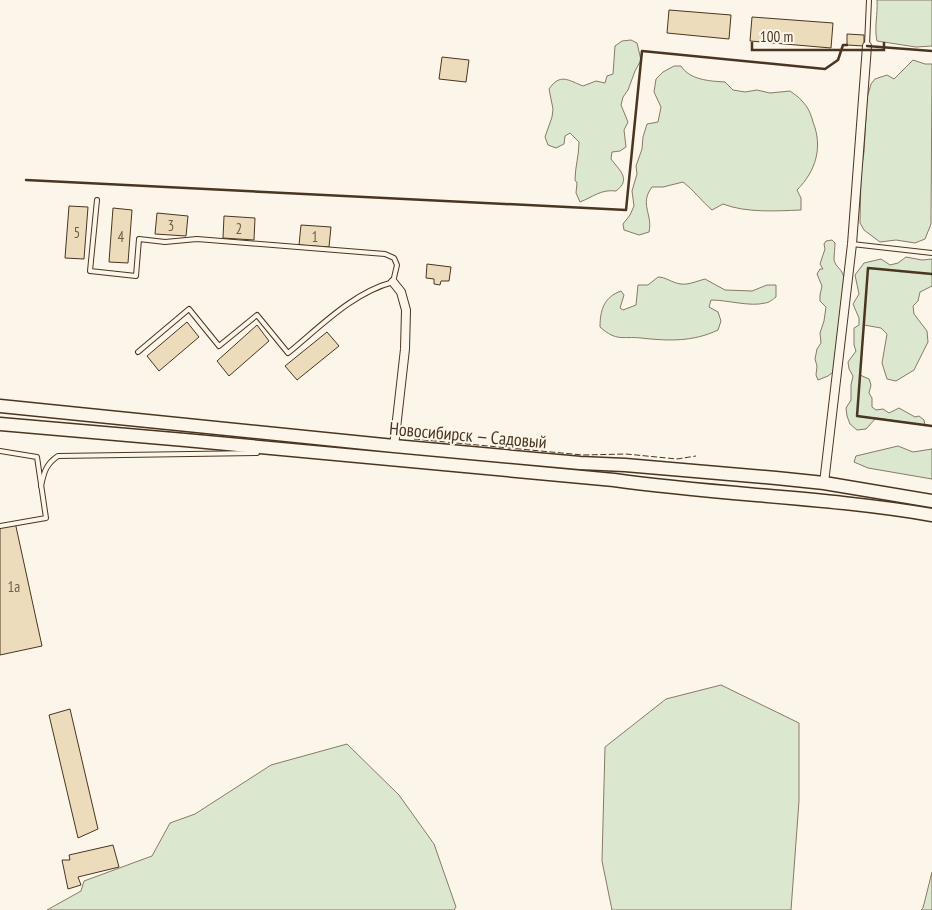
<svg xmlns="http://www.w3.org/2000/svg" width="932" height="910" viewBox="0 0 932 910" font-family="'PT Sans Narrow',sans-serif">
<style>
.green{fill:#dce7d0;stroke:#887966}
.building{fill:#ecdcbc;stroke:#4a3520}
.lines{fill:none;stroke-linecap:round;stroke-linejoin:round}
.service-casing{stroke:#4a3520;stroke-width:6}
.minor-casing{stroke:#4a3520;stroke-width:10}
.primary-casing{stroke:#4a3520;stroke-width:15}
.service{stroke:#fbf6e9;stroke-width:4}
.minor{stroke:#fbf6e9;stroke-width:8}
.primary{stroke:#fbf6e9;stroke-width:12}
.fence{stroke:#4a3520;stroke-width:1;stroke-dasharray:6 2.5;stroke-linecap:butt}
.wall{stroke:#4a3520;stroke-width:2.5}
.labels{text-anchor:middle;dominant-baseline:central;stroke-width:4;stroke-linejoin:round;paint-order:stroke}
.number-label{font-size:15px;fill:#725f47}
.street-label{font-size:18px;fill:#4a3520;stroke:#fbf6e9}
</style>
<rect width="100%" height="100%" fill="#fbf6e9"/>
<!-- green -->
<g class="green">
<path d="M877 0H932V46L916 47 877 41C874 27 878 14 877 0Z"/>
<path d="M631 40 637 43 641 60 635 71 628 90 623 97 621 105 628 122 624 130 626 147 620 151 612 152 611 159C619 170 632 179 616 191 601 189 593 197 580 202L576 193 577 183 575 180C575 167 579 156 579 142L570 133 565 136 564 144 556 148 548 145 545 137 552 117 553 109 549 89C560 73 568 80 583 86L596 81 605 83 607 76 613 74 615 46 622 41Z"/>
<path d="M913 60 925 64H932L931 224 925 239 915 243 896 240 880 242 864 230 860 223 861 172 864 152 867 98 871 84 875 79 887 75 894 79Z"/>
<path d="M674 66H681C690 80 709 81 725 82L733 90 745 92 757 90 770 93 790 91C794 94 799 97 802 101 808 107 811 114 813 122 823 147 816 171 797 190L801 198V210C776 211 746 213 723 204L712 210C701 201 694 190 683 182L663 187H652C639 204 653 214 649 232L639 235 624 230 623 224 630 215 634 206 632 191 637 174 636 166 642 149 643 137 647 124 658 122 661 107 654 92 656 79 663 72Z"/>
<path d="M832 240 835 243C835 248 834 255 834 260 836 268 843 269 844 279L836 370 828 376 818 380 816 375 817 366 815 359 817 349 821 343 820 333 824 321 826 307 820 301V295L822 286 817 274 820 269H823L820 264 825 249 824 244 826 241Z"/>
<path d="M906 257 922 260 932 259V286L920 292 918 301 913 306 914 314 927 331 928 342 914 370 896 381 887 379 882 363 887 334 881 328 864 325 860 375 869 379 871 385 869 393 872 398V407L876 410 883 409 889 413 899 408 915 417 919 416 924 420 925 425 876 418 866 429 857 430 850 424 847 416 846 408 851 400V385L853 376 849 369 848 362 856 351 854 345V328L859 325V318L853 304 859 294 855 275 864 263 881 259 890 265 898 263Z"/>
<path d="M658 277C666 277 672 283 681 284 689 285 697 281 705 279L725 290 752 291 767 285H776V297C773 299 769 303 765 303 750 307 728 300 711 300L709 307 718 312 721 321 718 330C693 342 668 341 641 338 622 336 617 342 600 327 600 310 604 297 621 291L624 295 620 308 623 310 636 305 638 285H648Z"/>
<path d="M898 446 913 452 932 449V479L868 468 854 462 856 456Z"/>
<path d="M721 685 799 723V801L791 910H612L602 861 605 747 666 699Z"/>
<path d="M347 744 399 795 434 844 456 907 454 910H47L81 891 84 881 152 856 170 823 195 814 271 765Z"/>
<path d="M932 872V910H921L923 908Z"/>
</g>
<!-- building -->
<g class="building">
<path d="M669 10 731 15 729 39 667 33Z"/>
<path d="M752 17 833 23 831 48 750 41Z"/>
<path d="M847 34 864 35V46L847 45Z"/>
<path d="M442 57 469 60 466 82 439 79Z"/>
<path d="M69 206 88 207 84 259 65 258Z"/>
<path d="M113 208 132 210 128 263 109 262Z"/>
<path d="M157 213 188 216 186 236 155 234Z"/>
<path d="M224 216 255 218 254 240 223 238Z"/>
<path d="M301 225 331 227 329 247 299 245Z"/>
<path d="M427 264 451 267 449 281H441L440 285 434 284V279L426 278Z"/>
<path d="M187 322 199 337 159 371 147 356Z"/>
<path d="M257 325 269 341 229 376 217 361Z"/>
<path d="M327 332 339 346 297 380 285 366Z"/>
<path d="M15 522 42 646 0 655V526Z"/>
<path d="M70 709 98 829 78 838 49 715Z"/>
<path d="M113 845 119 867 78 877 81 885 68 889 62 860H70L69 855Z"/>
</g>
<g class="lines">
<!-- service casing -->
<g class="service-casing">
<g id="service">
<path d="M867 45 869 0"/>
<path d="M97 200 90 271 136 276 139 239 165 242 197 239 385 254 394 258 397 265 393 282C352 293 320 327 288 353L257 315 219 346 189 309 138 352"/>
<path d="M852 244 932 253"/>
<path d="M0 451 37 457 46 518 0 526"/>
<path d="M41 486C44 472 46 464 58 456L257 453"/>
</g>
</g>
<!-- minor casing -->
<g class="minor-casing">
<g id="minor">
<path d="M393 282 401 292 406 310 405 349 394 446"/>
<path d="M824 483 852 244 867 46"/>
</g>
</g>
<!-- primary casing -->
<g class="primary-casing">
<g id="primary">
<path d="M0 406 394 446 580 463 625 465 776 478 824 483 932 501"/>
<path d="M0 424 185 440 614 480C720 495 827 497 932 515"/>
</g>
</g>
<!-- service -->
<use href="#service" class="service"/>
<!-- minor -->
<use href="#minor" class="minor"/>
<!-- primary -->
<use href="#primary" class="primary"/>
<!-- fence -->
<path class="fence" d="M414 439 583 455 626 454 677 459 696 456"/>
<!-- wall -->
<g class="wall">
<path d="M867 46 932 51"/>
<path d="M26 180 626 210 642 51 825 69 838 60 843 45H847"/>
<path d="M932 274 868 268 857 416 932 426"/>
</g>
</g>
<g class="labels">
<!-- number labels -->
<g class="number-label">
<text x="171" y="225">3</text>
<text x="239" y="228">2</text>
<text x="77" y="232">5</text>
<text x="121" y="236">4</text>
<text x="315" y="236">1</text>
<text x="14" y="586">1а</text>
</g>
<!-- street labels -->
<g class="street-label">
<text transform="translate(468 435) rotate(5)">Новосибирск — Садовый</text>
</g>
</g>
<!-- scale -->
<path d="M752 42v8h132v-8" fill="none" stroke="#4a3520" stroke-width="2.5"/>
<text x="760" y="42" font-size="15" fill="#4a3520" stroke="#fbf6e9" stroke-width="4" paint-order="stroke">100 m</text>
</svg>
